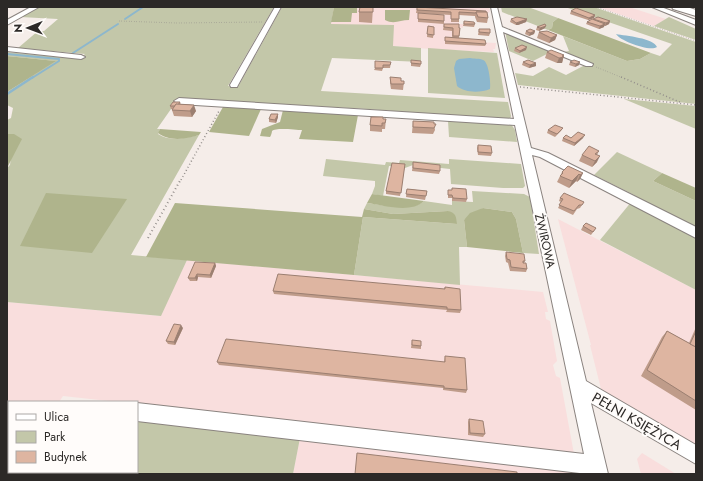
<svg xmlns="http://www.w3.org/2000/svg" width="703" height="481" viewBox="0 0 703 481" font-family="Jost,sans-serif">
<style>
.industrial{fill:#f9dedd}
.green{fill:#c3c7a9}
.forest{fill:#afb48c}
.water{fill:#8db7cd}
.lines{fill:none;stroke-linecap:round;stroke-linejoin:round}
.stream-far1{stroke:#8db7cd;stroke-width:2}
.stream{stroke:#8db7cd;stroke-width:2.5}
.minor-casing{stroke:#8a837f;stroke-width:2}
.highway-casing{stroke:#8a837f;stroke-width:2}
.path-far2{stroke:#928d8a;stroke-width:1;stroke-dasharray:0.5 2;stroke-linecap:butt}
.path-far1{stroke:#928d8a;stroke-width:1.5;stroke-dasharray:1 2.5;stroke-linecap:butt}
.path{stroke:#928d8a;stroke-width:2;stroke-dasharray:1 3;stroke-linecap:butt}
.minor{fill:#fff;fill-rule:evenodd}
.highway{fill:#fff;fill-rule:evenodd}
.wall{fill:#bf9c8a}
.shaded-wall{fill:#9b7f71}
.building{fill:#deb5a1;stroke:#9b7f71}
.labels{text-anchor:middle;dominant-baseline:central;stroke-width:4;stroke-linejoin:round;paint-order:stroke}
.street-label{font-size:12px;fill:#2c2927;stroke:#fffcfa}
.near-street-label{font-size:14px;fill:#2c2927;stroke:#fffcfa}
</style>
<rect width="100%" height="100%" fill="#f5ede9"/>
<!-- industrial -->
<g class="industrial">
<path d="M334 7H489L490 11 488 13H485L486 16 459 15V24H463V28L458 27 460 34H458V41L496 43 495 49H493L494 52 443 50 393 46 330 24Z"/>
<path d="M598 7H629L666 19 654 26Z"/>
<path d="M558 219 696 290V448L602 393 590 345H591Z"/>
<path d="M187 260 543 292 548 312H545L546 319 550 321 557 361 553 365 556 376 560 378 574 454 137 404V402H118L63 396 59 402H9V472H33L32 474H7V302L160 316Z"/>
<path d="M300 438 568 470 572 474H293Z"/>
<path d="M642 453 676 474H641L637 459Z"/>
</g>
<!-- green -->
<g class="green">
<path d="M38 7H274L228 86 238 87 282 7H334L331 24 394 25 393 46 421 48V62L332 58 321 91 508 102 511 116 510 120H506L368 109 178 99 157 129H160L158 134C170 142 186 138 199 135L131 255 187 260 161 316 7 302V168L10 165 14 134H7V120L11 118 13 108 7 105V92L55 61 7 56V52L79 59 85 54 18 48 38 31H44L58 19 20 17Z"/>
<path d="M501 7H528L558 18 553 22 552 28 548 30 502 12Z"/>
<path d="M565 7H594L696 42V104L518 85 515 73 533 76 549 67 566 75 585 65 563 52 569 51 563 36 627 61 640 59 651 53 660 56 672 44Z"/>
<path d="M669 17 696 29V40L654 26Z"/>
<path d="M505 31 553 51 533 61 509 51Z"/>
<path d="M428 48 497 53 505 98 428 93Z"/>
<path d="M624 99 696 106V129Z"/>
<path d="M448 121 511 124 515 130 517 142 449 137Z"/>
<path d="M617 152 662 173 653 181 696 201V229L665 214 634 195 594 175Z"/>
<path d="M326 159 385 165 386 162 399 163 400 160 449 164V159L521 164 525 186 523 188H503L451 184 450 169 413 165 405 168 389 166 383 196 372 194 375 186V181L323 176Z"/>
<path d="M472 191 524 194 530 197 539 254 523 253 516 219 512 212 483 208 464 220 467 247H459L460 285 354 275 363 217 457 224 448 211 393 214 364 209 367 203C382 205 412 212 424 201L452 205V201L473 202Z"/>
<path d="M632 201 696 237V290L600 240Z"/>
<path d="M137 419 300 438 293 474H32L33 472H137Z"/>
</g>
<!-- forest -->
<g class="forest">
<path d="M334 7H357V13H352L351 22H331Z"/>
<path d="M385 10H410L409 20C400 20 394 25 385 20Z"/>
<path d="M558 18 651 53 640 59 627 61 548 30 552 28 553 22Z"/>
<path d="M7 56 56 61 7 92Z"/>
<path d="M223 107 261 109 249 136 209 132Z"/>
<path d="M283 110 358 115 353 142 299 139 302 130C296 130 276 127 272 131 272 132 271 136 270 137L260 136 262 129 280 122Z"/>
<path d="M160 129 201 132 199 135C186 139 170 142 158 133Z"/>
<path d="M7 134H14L22 139 7 168Z"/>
<path d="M662 173 696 188V201L653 181Z"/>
<path d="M46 193 127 199 92 253 20 246Z"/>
<path d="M372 194 424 201C411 214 383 205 367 203Z"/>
<path d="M175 203 362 217 364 209 393 214 448 211C456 213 456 216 457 224L363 217 354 275 146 257Z"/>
<path d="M483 208 512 212 516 219 523 253 467 247 464 220 470 213Z"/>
</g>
<!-- water -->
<g class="water">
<path d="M616 34C626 36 654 38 657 47 650 52 620 41 616 34Z"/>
<path d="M470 58C473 59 480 58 483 60 489 62 491 84 490 89 480 93 465 93 457 86L454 68 456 61 459 59Z"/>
</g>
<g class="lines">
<!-- stream-far1 -->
<g class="stream-far1">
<path d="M125 19 143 7"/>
<path d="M73 53 118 24"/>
<path d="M7 54 59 59V61L32 78"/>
</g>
<!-- stream -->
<path class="stream" d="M7 94 33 77"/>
<!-- minor casing -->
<g class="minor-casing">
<g id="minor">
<path d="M31 7H39L7 25V20Z"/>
<path d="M275 7H281L238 85 237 87H231L230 85Z"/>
<path d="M491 7H497L502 27 593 64 592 66H586L503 32 531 148 548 153 696 227V238L540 157 532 155 586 381 696 445V464L591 403 608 474H588L137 421V403L584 454 515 125 179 104 174 101 179 98 514 119Z"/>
<path d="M652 7H661L696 20V25Z"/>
<path d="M7 47 81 55 85 57 81 59 7 51Z"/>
</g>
</g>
<!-- highway casing -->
<g class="highway-casing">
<path id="highway" d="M672 7H687L696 10V16L673 9Z"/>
</g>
<!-- path-far2 -->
<g class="path-far2">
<path d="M596 7 696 41"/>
<path d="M119 21 177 23 262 22"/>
<path d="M596 67 623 78"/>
</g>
<!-- path-far1 -->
<g class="path-far1">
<path d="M621 77 682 103"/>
<path d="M520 87 696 105"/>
<path d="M181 180 219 111"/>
</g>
<!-- path -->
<path class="path" d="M148 238 181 179"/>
<!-- minor -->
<use href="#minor" class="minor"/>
<!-- highway -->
<use href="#highway" class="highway"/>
</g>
<!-- wall -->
<g class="wall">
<path d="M373 7 372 23 359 22V12Z"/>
<path d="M417 7 486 12 488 18 487 23 477 22 475 17V16L459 15V22H451V15L416 13Z"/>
<path d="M452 7H479V8Z"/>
<path d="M571 11 595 15 594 18 588 20 570 14Z"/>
<path d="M418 13 444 21V24L418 22Z"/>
<path d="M511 19H527L526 22 518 25H516L510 22Z"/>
<path d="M593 19 610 21 609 24 605 26H604V27L599 29 586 24 587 22 593 20Z"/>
<path d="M464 21 475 24 474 27 463 26Z"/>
<path d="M444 24 460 28 459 38 486 44 485 46 445 44V37H452V31L443 30Z"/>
<path d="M428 26 434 27 433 38 427 37Z"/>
<path d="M537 27 545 28 539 31 536 30Z"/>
<path d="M479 29 490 33 489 36 478 35Z"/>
<path d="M526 31H535L534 34 529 36 525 34Z"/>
<path d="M539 32 557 35 555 40 549 43 537 38Z"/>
<path d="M515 48 526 50 519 53 514 51Z"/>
<path d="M547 52 564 55 562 63H557L545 58Z"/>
<path d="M411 60 421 64 420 67 411 66Z"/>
<path d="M391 62 390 68H383L382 71 374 70 375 68Z"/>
<path d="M523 62 536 66 529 68 522 65Z"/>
<path d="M570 62 579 65 575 67 569 65Z"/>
<path d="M390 77 401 81H404L403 90 391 89 390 83Z"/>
<path d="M180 102 181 105 196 111 192 117 174 116 172 110 173 109H171L170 106Z"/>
<path d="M278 114V117L276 123 269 122V119Z"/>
<path d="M383 119H386L385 129H382V132L370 131V125Z"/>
<path d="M413 121 434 122 435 130 433 134 412 133Z"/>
<path d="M563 128 561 131 555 137 547 133 548 130Z"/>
<path d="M563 138H583L574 146 562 141Z"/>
<path d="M478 145 492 153 491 156 478 155 477 148Z"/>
<path d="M599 151 597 155V162L592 167 579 161 582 155Z"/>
<path d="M413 162 440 171 439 174 412 171Z"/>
<path d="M405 164 400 196 386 194V191Z"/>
<path d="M562 172 583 173 580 179 577 182 576 181 569 188 557 182Z"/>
<path d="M452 188 467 199 466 202 452 201V198H448V190H452Z"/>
<path d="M407 189 427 191 425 200 406 197Z"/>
<path d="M560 198 584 202 580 208 577 209 573 215 558 208 561 202 559 201Z"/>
<path d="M583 226 596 228 591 235 581 230Z"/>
<path d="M506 252 525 261 524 263 527 269 526 272 510 271 508 263 506 262 505 256Z"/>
<path d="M215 263 216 266 211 278 198 277 197 281H190L188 278Z"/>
<path d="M445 287 461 310 460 313 446 312 447 310 274 294 273 291 444 289Z"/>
<path d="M696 327V410L641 376 662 337 667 331 689 343Z"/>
<path d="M183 328 175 345 168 344 166 341Z"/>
<path d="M412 340 421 346V349L411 348Z"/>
<path d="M445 356 467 390 466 393 443 390V388L219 365 217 362H444Z"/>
<path d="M469 419 485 434 483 437 468 435V422Z"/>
</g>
<!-- shaded-wall -->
<g class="shaded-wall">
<path d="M595 15 594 18 588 20 589 18Z"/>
<path d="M527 19 526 22 518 25H516V23Z"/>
<path d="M610 21 609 24 605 26 606 23Z"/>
<path d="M605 24 604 27 599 29 600 26Z"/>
<path d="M546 26 545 28 539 31 540 28Z"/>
<path d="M535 31 534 34 529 36 530 33Z"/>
<path d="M557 35 555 40 549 43 551 38Z"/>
<path d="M527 47 526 50 519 53 520 51Z"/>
<path d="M564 55 562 63H557L559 58Z"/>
<path d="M580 62 579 65 575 67 576 64Z"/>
<path d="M536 63V66L529 68 530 65Z"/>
<path d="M194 105 196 111 192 117 190 111Z"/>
<path d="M278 114V117L276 123 275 120Z"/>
<path d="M585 135 583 138 574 146 575 143Z"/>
<path d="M600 156 597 162 592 167 595 161Z"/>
<path d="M583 173 580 179 577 182 580 175Z"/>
<path d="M579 174 576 181 569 188 572 181Z"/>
<path d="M215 263 216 266 211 278 210 275Z"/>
<path d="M197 274 198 277 197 281 195 278Z"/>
<path d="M181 325 183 328 175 345 174 342Z"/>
</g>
<!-- building -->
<g class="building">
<path d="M360 7H373V12H359Z"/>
<path d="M417 7 486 11V12H476V13L459 12V19H451V12L417 10Z"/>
<path d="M576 8 595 15 589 18 571 11Z"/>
<path d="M476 12H487L488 18 478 17Z"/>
<path d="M418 13 444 15V21L418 19Z"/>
<path d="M517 17 527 19 519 22 516 23 511 19Z"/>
<path d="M598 17 610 21 606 23 593 19Z"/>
<path d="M592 19 605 24 600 26 587 22Z"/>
<path d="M464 21 474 22 475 24H464Z"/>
<path d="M444 24H459V28H460L459 36H453V28L444 27Z"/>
<path d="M545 24 546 26 540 28 537 27Z"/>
<path d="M428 26 434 27V35L427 34Z"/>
<path d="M479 29H490V33L479 32Z"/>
<path d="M530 29 535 31 530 33 526 31Z"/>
<path d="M547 31 557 35 551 38 539 32Z"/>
<path d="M445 37 485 40 486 44 445 41Z"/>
<path d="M522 45 527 47 520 51 515 48Z"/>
<path d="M551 50 564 55 562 56 564 57 559 58 547 52Z"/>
<path d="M411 60 421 61V64L411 63Z"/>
<path d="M528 60 536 63 530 65 523 62Z"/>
<path d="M574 60 580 62 576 64 570 62Z"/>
<path d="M375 61 391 62 390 65H383V68H375Z"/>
<path d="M390 77 401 78V81H404V84H391Z"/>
<path d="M173 102H180L178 105 176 104 175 106H170Z"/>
<path d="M176 104 194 105 190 111 172 110Z"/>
<path d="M271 114H278L275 120 269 119Z"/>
<path d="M371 117H383V119H386L385 123H382V126L370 125Z"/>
<path d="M413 121 434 122V124H436L434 128 413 127Z"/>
<path d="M555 125 563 128 557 134 548 130Z"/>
<path d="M578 132 585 135 575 143 563 138 566 135 571 138Z"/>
<path d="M478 145 491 146 492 153 478 152Z"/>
<path d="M589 146 599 151 595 154 600 156 595 161 582 155Z"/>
<path d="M413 162 440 165V171L413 168Z"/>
<path d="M392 163 405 164 401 193 386 191Z"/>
<path d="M568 166 583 173 580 175 579 174 572 181 560 176 563 173 562 172Z"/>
<path d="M452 188 466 189 467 199 453 198 452 195H448V190H452Z"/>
<path d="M407 189 427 191 426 196 406 194Z"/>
<path d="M564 193 584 202 582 205H579L574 211 559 205 563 199 560 198Z"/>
<path d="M586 223 596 228 593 232 583 226Z"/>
<path d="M506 252 524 254 525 261H523V263H526L527 269 511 267 510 260 507 259Z"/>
<path d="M195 262 215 263 210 275 197 274 195 278H188Z"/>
<path d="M278 274 445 289V287L460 289 461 310 447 309V307L273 291Z"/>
<path d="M174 324 181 325 174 342 166 341Z"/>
<path d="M667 331 696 347V401L647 370Z"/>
<path d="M696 331V347L690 344Z"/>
<path d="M226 339 445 362V356L465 358 467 390 444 388V386L217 362Z"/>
<path d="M412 340 421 341V346L412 345Z"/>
<path d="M469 419 483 421 485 434 470 433Z"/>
<path d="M357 453 517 472V474H355Z"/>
</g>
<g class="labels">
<!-- street labels -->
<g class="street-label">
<text transform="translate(545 241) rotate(77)">ŻWIROWA</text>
</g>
<!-- near-street labels -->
<g class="near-street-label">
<text transform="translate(637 421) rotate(30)">PEŁNI KSIĘŻYCA</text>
</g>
</g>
<!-- border -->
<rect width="703" height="481" fill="none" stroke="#2c2927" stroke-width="16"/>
<!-- legend -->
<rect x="8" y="401" width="130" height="72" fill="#fffcfa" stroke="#aba8a6"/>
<rect x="16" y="414" width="20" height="6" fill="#ffffff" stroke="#aba8a6"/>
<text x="44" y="421" font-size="12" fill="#2c2927">Ulica</text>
<rect x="16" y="431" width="20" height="12" fill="#c3c7a9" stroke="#aba8a6"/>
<text x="44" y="441" font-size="12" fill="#2c2927">Park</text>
<rect x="16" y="451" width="20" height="12" fill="#deb5a1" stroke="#aba8a6"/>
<text x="44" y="461" font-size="12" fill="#2c2927">Budynek</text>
<!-- north arrow -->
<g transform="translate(28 28) rotate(269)" stroke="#fffcfa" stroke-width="3" paint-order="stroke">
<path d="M0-3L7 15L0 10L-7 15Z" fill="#2c2927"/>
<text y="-6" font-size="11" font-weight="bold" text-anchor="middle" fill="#2c2927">N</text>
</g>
</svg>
